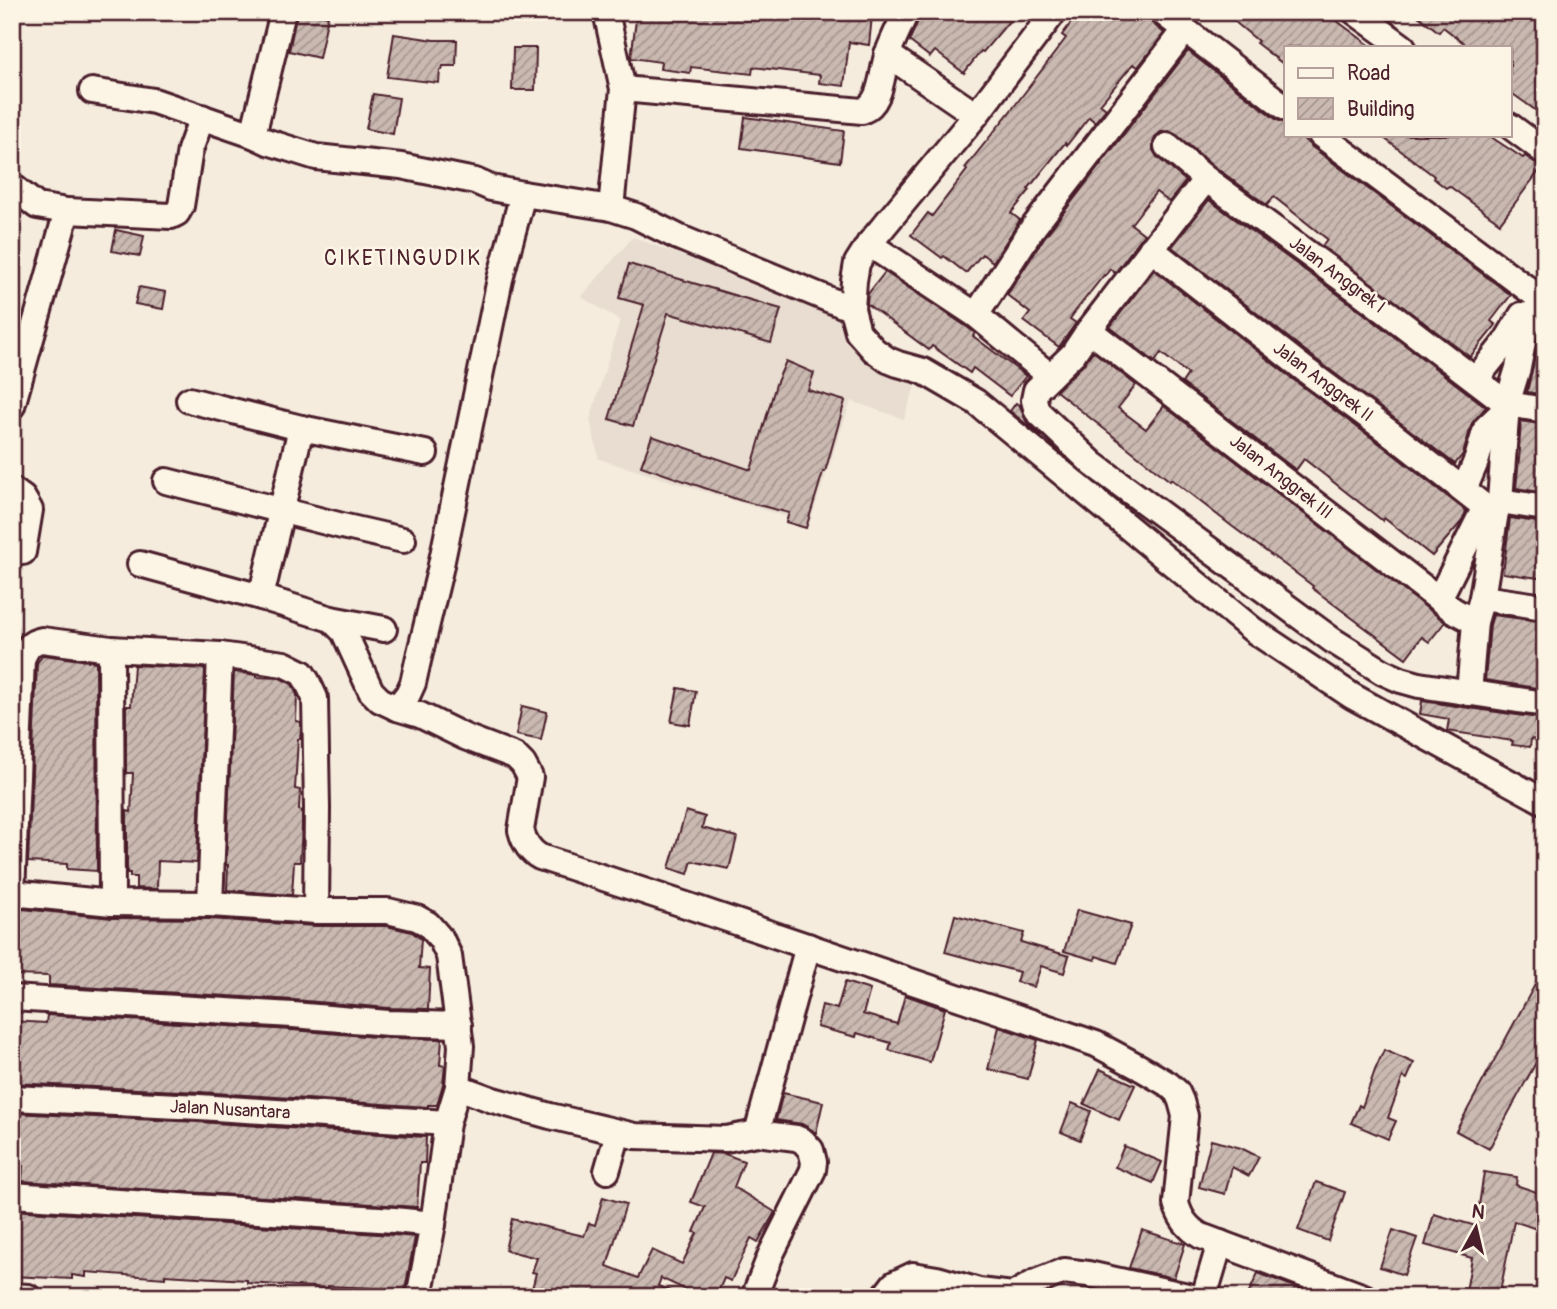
<svg xmlns="http://www.w3.org/2000/svg" width="1557" height="1309" viewBox="0 0 1557 1309" font-family="Pangolin,sans-serif">
<style>
.built{fill:#e8ddd0}
.building{fill:url(#building-hatch);stroke:#4a1f2b;stroke-width:2}
.lines{fill:none;stroke-linecap:round;stroke-linejoin:round}
.street-casing{stroke:#4a1f2b;stroke-width:30}
.street{stroke:#fcf5e5;stroke-width:24}
.labels{text-anchor:middle;dominant-baseline:central;stroke-width:5;stroke-linejoin:round;paint-order:stroke}
.street-label{font-size:18px;fill:#4a1f2b;stroke:#fcf5e5}
.quarter-label{font-size:21px;letter-spacing:2px;fill:#4a1f2b;stroke:#fcf5e5}
</style>
<defs>
<pattern id="building-hatch" width="6" height="6" patternUnits="userSpaceOnUse" patternTransform="scale(1.75)"><rect width="6" height="6" fill="#cab9b1"/><path d="M-1 1l2-2M0 6l6-6M5 7l2-2" fill="none" stroke="#a69690"/></pattern>
</defs>
<rect width="100%" height="100%" fill="#f5ecde"/>
<filter id="ink" filterUnits="userSpaceOnUse"><feTurbulence type="fractalNoise" baseFrequency=".0143" numOctaves="2"/><feDisplacementMap in="SourceGraphic" scale="14" xChannelSelector="R" yChannelSelector="G"/><feConvolveMatrix kernelMatrix="1 2 1 2 8 2 1 2 1" color-interpolation-filters="sRGB"/></filter>
<g filter="url(#ink)">
<!-- built -->
<path class="built" d="M633 237 841 317 917 380 904 419 851 401 809 524 599 459 590 420 620 320 581 297Z"/>
<!-- building -->
<g class="building">
<path d="M297 12H308L328 16 319 58 289 51Z"/>
<path d="M637 12H841L872 16 869 45 849 42 844 86 819 83 820 75 753 67 752 74 691 67 690 73 660 69 661 62 631 58Z"/>
<path d="M925 12H1017L983 52 981 51 964 73 935 51 930 57 909 41 919 19Z"/>
<path d="M1079 12H1147L1149 18 1152 23 1164 33 1138 67 1133 64 1100 104 1106 109 1095 122 1089 117 1067 145 1065 143 1028 189 1030 190 1011 213 1020 220 993 262 982 254 966 273 944 256 942 258 911 235 928 213 932 216 967 170 965 168 1016 104 1066 38 1062 35Z"/>
<path d="M1223 12H1325L1372 47H1286V58L1282 63 1256 43 1258 41Z"/>
<path d="M1413 12H1531L1545 23V117L1510 92V47H1469L1443 27 1439 32Z"/>
<path d="M394 34 434 40H457L456 66H443L442 70H440L439 83 387 77Z"/>
<path d="M513 48H536L535 90H512Z"/>
<path d="M1188 51 1277 120 1286 123V135H1299L1312 147 1511 295 1491 321 1496 325 1470 357 1322 246 1327 239 1274 197 1267 205 1215 167 1177 135 1169 131 1161 132 1156 136 1153 143V150L1157 157 1186 181 1169 202 1156 192 1131 224 1144 234 1115 273 1110 269 1105 276 1104 275 1077 309 1070 319 1076 323 1061 344 1059 347 1024 321 1030 313 1007 295 1044 238Z"/>
<path d="M373 94 399 98 393 134 366 129Z"/>
<path d="M745 117 844 131 840 162 741 148Z"/>
<path d="M1380 135H1488L1523 158 1525 156 1542 167 1500 223 1449 186 1446 188 1433 178 1434 176Z"/>
<path d="M1209 200 1354 306 1486 407 1472 423 1463 454 1455 464 1317 360 1172 247Z"/>
<path d="M116 230 144 236 140 256 112 251Z"/>
<path d="M629 264 781 309 771 343 668 313 633 426 609 419 644 305 619 298Z"/>
<path d="M1154 270 1299 384 1384 447 1466 511 1462 521 1432 556 1384 518 1383 521 1304 459 1296 470 1182 383 1188 374 1161 353 1155 362 1110 327Z"/>
<path d="M885 272 967 327 975 333 973 336 1026 376 1010 396 973 368 970 373 932 346 929 350 867 304 868 294Z"/>
<path d="M139 287 166 292 163 309 135 304Z"/>
<path d="M1538 344 1545 345V395L1527 392Z"/>
<path d="M1093 351 1136 385 1118 408 1146 429 1164 406 1445 622 1429 642 1422 637 1406 658 1312 588 1313 586 1297 574 1233 527 1171 479 1170 481 1056 391 1083 365Z"/>
<path d="M786 361 814 373 808 390 845 401 825 472H823L806 528 786 522 789 513 739 500 641 466 652 436 751 470 776 384Z"/>
<path d="M1016 403 1020 406 1026 421 1042 437 1010 411Z"/>
<path d="M1521 421 1545 425V493L1516 488 1520 449H1519Z"/>
<path d="M1510 518 1544 523 1538 559 1545 560V579L1503 573Z"/>
<path d="M1493 615 1545 622V642L1542 658 1545 659V674L1543 689 1485 680 1490 625Z"/>
<path d="M43 655 96 662 97 871 67 869V864L28 862 37 663Z"/>
<path d="M134 665 205 669 197 863 158 861 157 889 136 888V877H130V873H127V811L131 812 133 773H126V706H131Z"/>
<path d="M234 672 257 675V677L280 678 292 684 297 695 296 721 301 722V729L300 739H298L295 789 300 790 299 810 302 811V825L300 862H294L292 895 227 890 228 865H226Z"/>
<path d="M678 688 696 691 690 725 671 722Z"/>
<path d="M1422 701 1545 719V742L1531 739 1530 747 1512 745 1513 741 1447 731 1449 719 1420 714Z"/>
<path d="M522 706 547 712 541 740 516 735Z"/>
<path d="M686 811 705 817 702 828 737 837 729 869 692 861 688 874 669 868Z"/>
<path d="M12 908 112 918 209 919 315 926H386L412 932 421 939 419 968 430 969 428 1009 389 1008 294 1000 49 985V977L48 976 12 975Z"/>
<path d="M1077 910 1131 925 1117 963 1096 956 1095 960 1064 951Z"/>
<path d="M955 915 1024 933 1021 942 1069 956 1064 973 1041 966 1034 987 1016 982 1019 972 945 952Z"/>
<path d="M1545 966V1046L1489 1149 1456 1131Z"/>
<path d="M845 982 870 990 863 1014 897 1024 905 995 945 1009 930 1062 889 1050 891 1043 857 1033 856 1037 817 1027 822 1005 837 1009Z"/>
<path d="M47 1015 292 1030 388 1038 442 1039 440 1065 445 1066 443 1084 437 1105H428V1107L200 1092 12 1083V1021L46 1023Z"/>
<path d="M999 1027 1038 1040 1028 1079 988 1069Z"/>
<path d="M1384 1050 1414 1063 1407 1079 1403 1077 1388 1118 1396 1121 1388 1139 1351 1123 1359 1105 1362 1107 1375 1070Z"/>
<path d="M1100 1069 1135 1085 1119 1120 1084 1104Z"/>
<path d="M783 1093 823 1102 816 1133 809 1128 802 1124 776 1120Z"/>
<path d="M1072 1103 1091 1111 1080 1140 1061 1132Z"/>
<path d="M12 1113 198 1122 426 1137 425 1163H420L417 1207 22 1181 23 1166 12 1165Z"/>
<path d="M1211 1140 1241 1148 1259 1157 1249 1176 1232 1167 1225 1194 1199 1187Z"/>
<path d="M1124 1146 1162 1162 1153 1183 1115 1167Z"/>
<path d="M711 1153 725 1154 744 1161 734 1187 775 1212 758 1242 751 1238 731 1281 724 1278 716 1297H701L661 1278 658 1286 682 1296V1297H530L536 1273 532 1272 537 1258 505 1250 512 1219 584 1236 589 1223 595 1225 603 1197 626 1204 607 1266 638 1278 652 1250 682 1264 697 1233 694 1232 705 1207 691 1202Z"/>
<path d="M1484 1172 1517 1177 1516 1185 1545 1195V1232L1514 1221 1499 1297H1465L1472 1258 1425 1245 1434 1214 1476 1226Z"/>
<path d="M1316 1182 1345 1192 1328 1241 1298 1230Z"/>
<path d="M12 1210 393 1235 415 1237 404 1295 368 1293 369 1288 328 1286V1288L247 1283V1280L165 1275V1278L86 1272V1277L72 1275V1279L12 1276Z"/>
<path d="M1142 1230 1185 1244 1174 1278 1129 1268Z"/>
<path d="M1393 1230 1417 1238 1404 1275 1380 1267Z"/>
<path d="M1258 1273 1308 1292 1306 1297H1247Z"/>
</g>
<g class="lines">
<!-- street casing -->
<g class="street-casing">
<g id="street">
<path d="M283 12 253 135 268 142 316 157 401 166 455 177 475 181 491 188 523 194 611 208 636 216 678 237 852 309"/>
<path d="M606 12 623 89 611 208"/>
<path d="M1054 12 976 115 869 244 857 263 854 281 852 309 858 332 874 350 888 360 898 364 923 371 976 402 1253 630 1352 696 1545 802"/>
<path d="M1162 12 1286 108"/>
<path d="M1355 12 1403 47"/>
<path d="M887 54 976 115"/>
<path d="M623 89 862 111C883 103 881 72 888 53 893 39 900 26 906 12"/>
<path d="M92 91 154 101 253 135"/>
<path d="M1510 126 1545 152"/>
<path d="M1321 135 1545 302"/>
<path d="M1167 146 1206 179 1363 294 1507 404 1545 410"/>
<path d="M1206 179 1089 330 1073 354 1036 390 1034 400 1037 411 1093 464 1332 640 1383 672 1401 680 1419 685 1545 704"/>
<path d="M12 186 37 206 67 211 171 216 177 213 181 206 190 150 202 117"/>
<path d="M523 194 500 279 440 570 418 661 413 683 408 694 397 708 420 715 465 737 515 756 523 764 530 777 521 830C524 842 529 851 540 857L686 905 1096 1044 1139 1067 1168 1084 1177 1092 1181 1101 1185 1116 1176 1203C1180 1218 1187 1228 1201 1236L1364 1297"/>
<path d="M869 244 976 315 1050 376"/>
<path d="M1151 249 1308 372 1393 435 1485 507 1496 512"/>
<path d="M976 315 1032 229 1185 30"/>
<path d="M1089 330 1453 610 1475 622"/>
<path d="M1476 379 1505 343 1522 315"/>
<path d="M189 400 301 428 261 597"/>
<path d="M12 406 67 211"/>
<path d="M301 428 425 453"/>
<path d="M166 481 342 526 403 540"/>
<path d="M12 490 23 498 30 510 23 552"/>
<path d="M1464 490 1477 459 1486 428 1506 409"/>
<path d="M1500 501 1545 508"/>
<path d="M140 564 261 597 331 619 344 632 371 691 380 700 397 708"/>
<path d="M1482 598 1545 607"/>
<path d="M1439 599 1485 507"/>
<path d="M331 619 384 629"/>
<path d="M111 649 112 903"/>
<path d="M12 658 22 659C27 648 30 642 42 640L111 649 220 655 284 664 302 673 307 681 315 698 317 808 316 911"/>
<path d="M1469 693 1475 622 1482 598 1496 512 1500 501 1507 404 1518 368 1526 327 1545 293"/>
<path d="M12 893 112 903 210 904 316 911H388L417 918 428 924 441 939 449 956 461 1046 458 1087 447 1123 433 1224 419 1297"/>
<path d="M12 893 22 659"/>
<path d="M210 904 220 655"/>
<path d="M12 998 293 1015 388 1023 459 1025"/>
<path d="M458 1087 493 1100 550 1116 635 1136 726 1139 757 1133 796 1138 803 1141 811 1150 814 1162 813 1170 771 1254 754 1297"/>
<path d="M12 1098 199 1107 447 1123"/>
<path d="M757 1133 808 946"/>
<path d="M607 1171 618 1133"/>
<path d="M12 1195 394 1220 433 1224"/>
<path d="M12 1296 28 1297"/>
<path d="M884 1297 894 1284 913 1275 937 1279 979 1291 1013 1295 1036 1282 1064 1271 1088 1274 1192 1297"/>
<path d="M1204 1297 1220 1243"/>
</g>
</g>
<!-- street -->
<use href="#street" class="street"/>
</g>
</g>
<g class="labels">
<!-- street labels -->
<g class="street-label">
<text transform="translate(1337 275) rotate(37)">Jalan Anggrek I</text>
<text transform="translate(1323 382) rotate(37)">Jalan Anggrek II</text>
<text transform="translate(1281 477) rotate(38)">Jalan Anggrek III</text>
<text transform="translate(230 1110) rotate(3)">Jalan Nusantara</text>
</g>
<!-- quarter labels -->
<g class="quarter-label">
<text x="403" y="258">CIKETINGUDIK</text>
</g>
</g>
<!-- margin -->
<rect width="1557" height="1309" fill="none" stroke="#fcf5e5" stroke-width="42"/>
<rect x="21" y="21" width="1515" height="1267" fill="none" stroke="#4a1f2b" stroke-width="2.5" filter="url(#ink)"/>
<!-- legend -->
<rect x="1284" y="46" width="228" height="91" fill="#fcf5e5" stroke="#b59f9b" stroke-width="2"/>
<rect x="1298" y="68" width="35" height="10" fill="#fcf5e5" stroke="#b59f9b" stroke-width="2"/>
<text x="1347" y="80" font-size="21" fill="#4a1f2b">Road</text>
<rect x="1298" y="98" width="35" height="21" fill="url(#building-hatch)" stroke="#b59f9b" stroke-width="2"/>
<text x="1347" y="116" font-size="21" fill="#4a1f2b">Building</text>
<!-- north arrow -->
<g transform="translate(1476 1228) rotate(8)" stroke="#fcf5e5" stroke-width="5" paint-order="stroke">
<path d="M0-5L12 26L0 18L-12 26Z" fill="#4a1f2b"/>
<text y="-10" font-size="19" font-weight="bold" text-anchor="middle" fill="#4a1f2b">N</text>
</g>
</svg>
